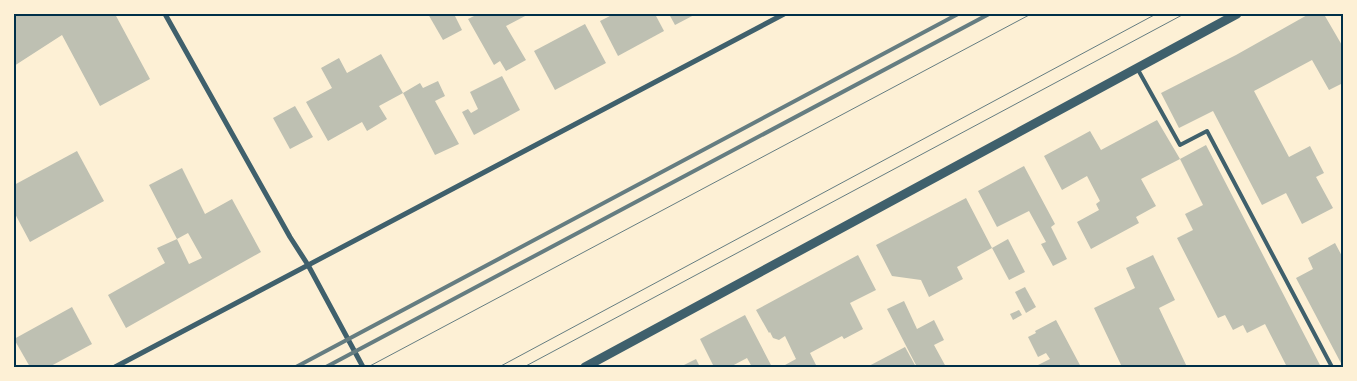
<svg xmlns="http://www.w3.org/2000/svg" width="1357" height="381" viewBox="0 0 1357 381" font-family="'Source Sans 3',sans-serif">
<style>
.building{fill:#bec0b2}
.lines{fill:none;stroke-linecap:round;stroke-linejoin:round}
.service{stroke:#3f606c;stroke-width:4}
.minor{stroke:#3f606c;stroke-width:5}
.tertiary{stroke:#3f606c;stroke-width:9}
.tram{stroke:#657d81;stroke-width:1}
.rail{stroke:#657d81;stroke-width:4}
.neatline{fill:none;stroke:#003049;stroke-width:2}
</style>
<rect width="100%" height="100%" fill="#fdf0d5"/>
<!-- building -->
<g class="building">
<path d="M14 14H115L150 79 100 106 62 35 14 66Z"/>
<path d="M428 14H454L462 30 443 40Z"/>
<path d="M478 14H526L527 15 506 26 526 60 506 71 500 61 494 65 468 19Z"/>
<path d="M614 14H655L664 31 618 56 600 21Z"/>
<path d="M669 14H696L675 25Z"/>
<path d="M1309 14H1321L1325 16 1343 47V83L1329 90 1312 60 1254 91 1289 157 1310 146 1324 173 1316 177 1333 208 1302 224 1286 193 1262 205 1213 111 1179 128 1161 93 1236 55Z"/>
<path d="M585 24 606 63 555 90 534 51Z"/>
<path d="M381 54 403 93 420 83 423 88 438 81 445 96 435 101 459 144 435 155 403 93 379 106 387 119 367 131 362 122 328 141 306 102 332 88 321 68 339 58 347 73Z"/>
<path d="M502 76 520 110 474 135 462 112 468 109 471 113 478 109 470 92Z"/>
<path d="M295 106 313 137 290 149 273 118Z"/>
<path d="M1157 120 1180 159 1141 179 1156 206 1136 217 1139 223 1091 249 1077 222 1099 210 1096 204 1100 201 1087 176 1062 190 1044 156 1090 131 1101 150Z"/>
<path d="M1206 145 1321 367H1287L1265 324 1247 333 1243 325 1233 330 1225 315 1218 318 1177 238 1193 230 1185 214 1203 205 1180 159Z"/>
<path d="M77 151 104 201 30 242 14 212V185Z"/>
<path d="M1024 166 1055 224 1051 227 1067 259 1053 266 1041 244 1046 242 1029 211 997 227 978 191Z"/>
<path d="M182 168 205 214 232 199 261 252 126 328 108 295 165 263 157 248 177 239 189 264 202 258 188 233 177 239 149 185Z"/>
<path d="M966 198 992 248 957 267 963 279 929 297 921 280 892 276 876 245Z"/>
<path d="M1008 239 1025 272 1009 280 992 248Z"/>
<path d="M1335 243 1343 258V367L1296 278 1313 269 1308 258Z"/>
<path d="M858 255 876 290 850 303 863 329 844 339 842 336 810 353 817 367H786L785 365 796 359 785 336 779 340 773 338 770 332 769 333 756 310Z"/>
<path d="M1153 255 1175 300 1159 308 1187 367H1122L1094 308 1135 288 1126 268Z"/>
<path d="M1025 287 1036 307 1026 313 1015 292Z"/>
<path d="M904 301 917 329 934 320 944 340 934 345 946 367H917L887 309Z"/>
<path d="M72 307 92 344 49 367H30L14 339Z"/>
<path d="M1019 310 1022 315 1013 320 1010 314Z"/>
<path d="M745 315 772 367H752L747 358 730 367H714L700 339Z"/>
<path d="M1056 320 1081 367H1034L1050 359 1046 353 1038 357 1028 337 1036 333 1035 331Z"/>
<path d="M905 347 916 367H867Z"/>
<path d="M696 359 700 367H680Z"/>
</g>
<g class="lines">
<!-- service -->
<path class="service" d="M1137 68 1180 145 1207 131 1332 367"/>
<!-- minor -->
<g class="minor">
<path d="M165 14 290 237 308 265 363 367"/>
<path d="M115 367 784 14"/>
</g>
<!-- tertiary -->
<path class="tertiary" d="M585 367 1237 14"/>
<!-- tram -->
<g class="tram">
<path d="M368 367 1031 14"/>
<path d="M499 367 1156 14"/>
<path d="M524 367 1184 14"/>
</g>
<!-- rail -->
<g class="rail">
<path d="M296 367 958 14"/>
<path d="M326 367 989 14"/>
</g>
</g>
<!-- border -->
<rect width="1357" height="381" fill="none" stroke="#fdf0d5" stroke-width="30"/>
<rect x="15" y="15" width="1327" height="351" class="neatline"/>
</svg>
